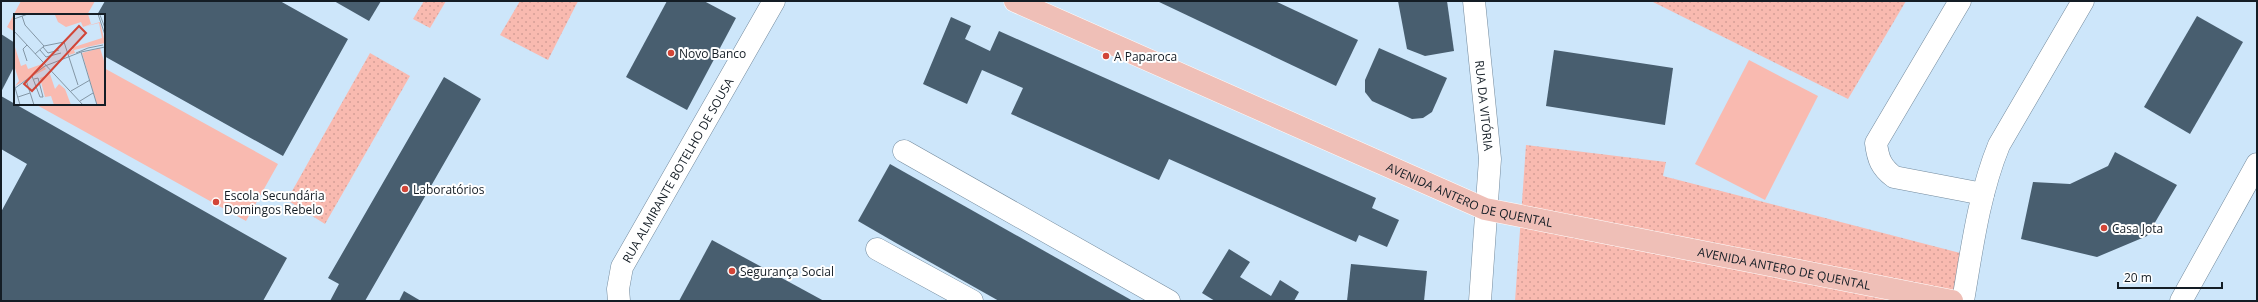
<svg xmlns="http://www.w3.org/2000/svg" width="2258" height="302" viewBox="0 0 2258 302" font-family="'Open Sans',sans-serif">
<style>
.grass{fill:url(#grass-dots)}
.park{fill:#f9bab0}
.building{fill:#485e6f}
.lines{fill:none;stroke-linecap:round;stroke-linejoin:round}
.minor-casing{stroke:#738a9d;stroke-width:23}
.major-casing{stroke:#fff;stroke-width:23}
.minor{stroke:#fff;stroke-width:22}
.major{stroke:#efbfb7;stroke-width:22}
.poi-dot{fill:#d24537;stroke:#fff;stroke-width:1.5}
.labels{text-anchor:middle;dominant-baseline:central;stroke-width:4;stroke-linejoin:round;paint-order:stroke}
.poi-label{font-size:12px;fill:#141d25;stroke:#fff;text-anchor:start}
.street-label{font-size:12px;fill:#141d25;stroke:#fff}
.inset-road{fill:none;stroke:#8396a5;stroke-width:1}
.view{fill:#d24537;fill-opacity:0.15;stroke:#d24537;stroke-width:2}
.inset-edge{fill:none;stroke:#141d25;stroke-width:2}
</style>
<defs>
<pattern id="grass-dots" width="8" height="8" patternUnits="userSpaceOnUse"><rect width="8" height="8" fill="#f9bab0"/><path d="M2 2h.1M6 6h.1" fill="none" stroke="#d59f97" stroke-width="1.8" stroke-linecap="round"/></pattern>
</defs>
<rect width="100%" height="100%" fill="#cde6fa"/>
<!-- grass -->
<g class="grass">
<path d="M424 1H446L430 28 413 19Z"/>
<path d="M520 1H578L548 60 500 35Z"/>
<path d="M1651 1H1906L1848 99Z"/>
<path d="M370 53 410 76 325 224 287 200Z"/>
<path d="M1526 145 1666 162 1663 176 1964 254 1954 301H1515Z"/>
</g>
<!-- park -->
<g class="park">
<path d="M21 1H95L87 15H15V32L7 27Z"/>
<path d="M1749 60 1818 96 1765 200 1695 164Z"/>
<path d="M104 68 278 164 246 221 35 104H104Z"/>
</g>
<!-- building -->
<g class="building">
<path d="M105 1H280L348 39 283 156 104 56V15H97Z"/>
<path d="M334 1H381L369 21Z"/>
<path d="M667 1H704L736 18 687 110 626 77Z"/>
<path d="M1157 1H1275L1358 40 1336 86Z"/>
<path d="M1398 1H1447L1454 51 1425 56 1407 49Z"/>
<path d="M2197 16 2243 42 2190 134 2144 107Z"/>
<path d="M951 17 971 26 965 39 990 51 999 31 1376 198 1372 208 1399 220 1387 247 1359 235 1356 242 1169 159 1159 180 1011 114 1023 88 982 70 967 104 923 84Z"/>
<path d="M1 34 15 43V65L1 92Z"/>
<path d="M1379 48 1447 78 1432 112 1423 118 1412 119 1372 101 1365 92V80Z"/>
<path d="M1554 50 1673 68 1665 125 1546 106Z"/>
<path d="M444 77 481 99 365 301H330L339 284 328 278Z"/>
<path d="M1 96 287 258 263 301H1V212L27 164 1 149Z"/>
<path d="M2115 152 2177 185 2147 236 2097 257 2021 239 2033 182 2070 184 2108 166Z"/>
<path d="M890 164 1133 301H999L896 243 858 221Z"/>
<path d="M712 240 824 301H679Z"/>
<path d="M1229 249 1250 262 1240 277 1271 296 1280 280 1299 292 1294 301H1215L1202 293Z"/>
<path d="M1351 264 1427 271 1424 301H1347Z"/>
<path d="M404 291 421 301H399Z"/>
</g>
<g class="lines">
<!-- minor casing -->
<g class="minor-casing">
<g id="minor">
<path id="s1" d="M1474 1 1490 159 1480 301"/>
<path d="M1960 1 1876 143C1878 159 1881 167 1894 177L1983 194"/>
<path d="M904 151 1169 301"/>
<path d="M877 249 972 301"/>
<path id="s2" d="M619 301 618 289 622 267 774 1"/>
<path d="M1963 301C1972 248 1979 194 1999 145L2083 1"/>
<path d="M2181 301 2257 164"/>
</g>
</g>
<!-- major casing -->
<g class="major-casing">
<g id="major">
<path id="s3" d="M1015 1 1485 209 1952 301"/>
</g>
</g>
<!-- minor -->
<use href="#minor" class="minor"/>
<!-- major -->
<use href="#major" class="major"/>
</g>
<!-- markers -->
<g class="poi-dot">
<circle cx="671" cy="53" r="4"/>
<circle cx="1106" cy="56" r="4"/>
<circle cx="405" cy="189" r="4"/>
<circle cx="216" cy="202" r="4"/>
<circle cx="2104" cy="228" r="4"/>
<circle cx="732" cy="271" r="4"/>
</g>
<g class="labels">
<!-- poi labels -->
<g class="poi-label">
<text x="679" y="53">Novo Banco</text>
<text x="1114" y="56">A Paparoca</text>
<text x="413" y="189">Laboratórios</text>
<text x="224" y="195">Escola Secundária<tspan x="224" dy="14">Domingos Rebelo</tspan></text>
<text x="2112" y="228">Casa Jota</text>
<text x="740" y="271">Segurança Social</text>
</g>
<!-- street labels -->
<g class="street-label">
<text stroke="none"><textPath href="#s1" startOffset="105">RUA DA VITÓRIA</textPath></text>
<text stroke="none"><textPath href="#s2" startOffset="146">RUA ALMIRANTE BOTELHO DE SOUSA</textPath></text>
<text stroke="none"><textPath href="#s3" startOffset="495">AVENIDA ANTERO DE QUENTAL</textPath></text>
<text stroke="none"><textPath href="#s3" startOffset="819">AVENIDA ANTERO DE QUENTAL</textPath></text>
</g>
</g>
<!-- overview -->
<g transform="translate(14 14)">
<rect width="91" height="91" fill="#cde6fa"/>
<path d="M86 8 91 29 60 36 61 39 55 41 54 38 59 36 58 32 60 33 88 24 85 9 69 13ZM0 30 7 52 12 50 14 55 28 50 32 55 1 72 5 67 0 51ZM36 60 41 75 45 70 51 75 57 91H40L37 82 31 83 26 64Z" fill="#f9bab0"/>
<path d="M74 0 77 10 69 13 67 8 52 13 44 8 41 1Z" fill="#f9bab0"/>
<path d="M86 34 91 50V91H83L68 39Z" fill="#f9bab0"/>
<path class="inset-road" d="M84 0 91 21M86 1 91 14M8 2 11 11 30 32M0 5 14 0M0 17 69 91M13 31 9 35 13 47M29 33 34 39 45 36M26 36 32 43 47 39M67 38 83 91M62 39 74 34 89 31M21 40 30 32 50 28 64 71M18 62 26 83H29L24 64 20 65M12 66 20 91M0 70 6 91M0 75 31 52 67 38 91 33M57 77 76 66M4 83 16 79M66 87 79 79"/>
<path class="view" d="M65 12 72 19 18 77 10 70Z"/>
<rect width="91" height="91" class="inset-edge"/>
</g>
<!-- border -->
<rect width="2258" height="302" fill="none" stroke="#141d25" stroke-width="4"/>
<!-- scale -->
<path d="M2118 282v6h104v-6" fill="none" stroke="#141d25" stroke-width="2"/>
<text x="2124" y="282" font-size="12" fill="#141d25" stroke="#ffffff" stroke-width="3" paint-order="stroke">20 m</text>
</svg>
